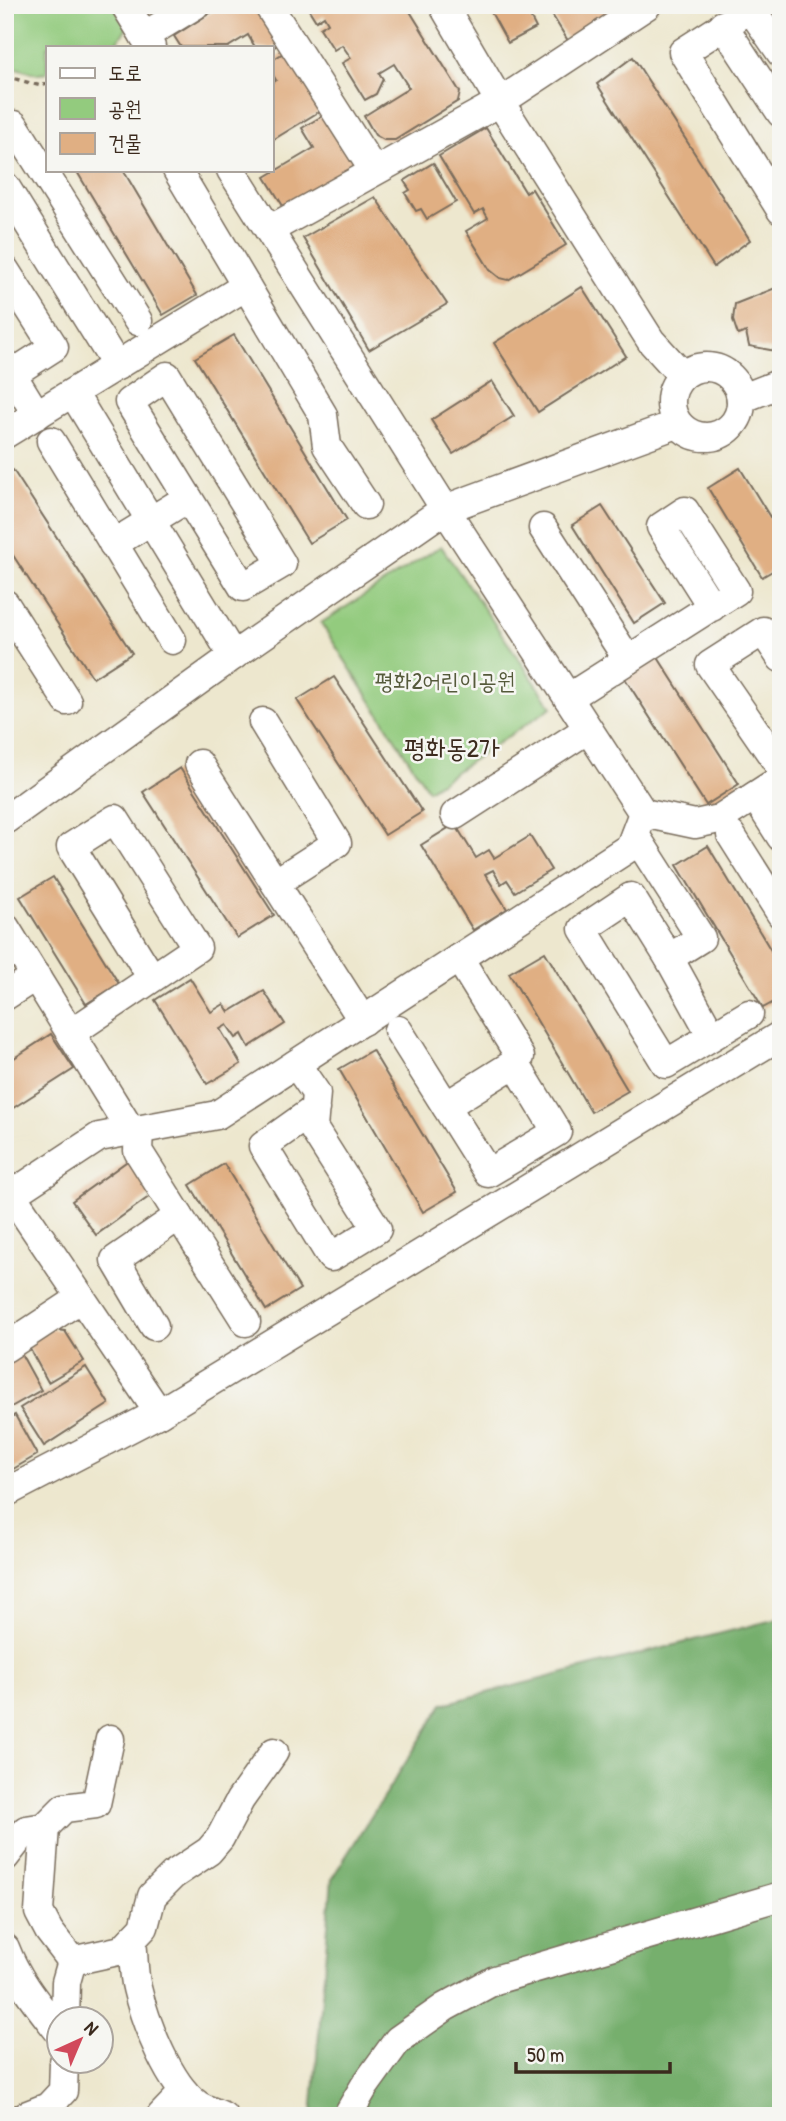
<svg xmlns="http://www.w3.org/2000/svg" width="786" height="2121" viewBox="0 0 786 2121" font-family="'Patrick Hand','Poor Story',sans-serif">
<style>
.green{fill:#93cb7e;stroke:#677a4e;stroke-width:2}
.forest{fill:#76af6d;stroke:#586c46;stroke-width:2}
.building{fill:#e0af83}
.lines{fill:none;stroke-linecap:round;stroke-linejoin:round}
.minor-casing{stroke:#796c5c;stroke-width:31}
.path{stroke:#796c5c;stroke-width:3.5;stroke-dasharray:5 5;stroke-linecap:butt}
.minor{stroke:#fff;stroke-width:28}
.labels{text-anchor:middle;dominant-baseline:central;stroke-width:5;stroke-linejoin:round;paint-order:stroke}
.park-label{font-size:23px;fill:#555a3b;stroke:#f6f6f2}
.quarter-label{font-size:26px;fill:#3b2a1e;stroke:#f6f6f2}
</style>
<rect width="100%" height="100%" fill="#f6f6f2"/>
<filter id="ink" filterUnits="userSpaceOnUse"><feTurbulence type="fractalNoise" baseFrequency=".0143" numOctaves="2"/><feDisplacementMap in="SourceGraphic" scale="14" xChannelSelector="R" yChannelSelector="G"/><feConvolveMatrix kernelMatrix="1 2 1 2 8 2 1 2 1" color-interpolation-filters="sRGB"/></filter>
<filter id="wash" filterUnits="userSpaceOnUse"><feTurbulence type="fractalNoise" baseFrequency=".00686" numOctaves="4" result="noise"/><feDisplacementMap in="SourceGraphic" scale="28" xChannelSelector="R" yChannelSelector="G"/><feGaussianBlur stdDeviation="1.57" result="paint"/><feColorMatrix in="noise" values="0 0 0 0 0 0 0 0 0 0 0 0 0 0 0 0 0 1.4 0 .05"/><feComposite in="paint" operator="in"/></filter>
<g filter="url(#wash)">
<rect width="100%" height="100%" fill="#ede7ce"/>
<!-- green -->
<g class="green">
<path d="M5 5H115L128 26 114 47H47V73L38 74 5 65Z"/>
<path d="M441 546 552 707 428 790 321 623Z"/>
</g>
<!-- forest -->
<path class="forest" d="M781 1618V2116H312L332 1878 443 1704Z"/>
<g id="blocks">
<!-- building -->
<g class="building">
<path d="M140 5H165L148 12Z"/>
<path d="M223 5H262L284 41 271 49 255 47 248 35 228 47H181L174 36Z"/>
<path d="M306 5H406L460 92 458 101 395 140H384L375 135 364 116 409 88 394 64 379 73 383 79 376 94 365 100 342 63 351 58 342 45 334 50 320 28 328 23 324 16 316 21Z"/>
<path d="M487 5H524L536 28 508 43Z"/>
<path d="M546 5H603L611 18 570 44Z"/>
<path d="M288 50 325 108 271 141V83L276 80 271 72V61Z"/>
<path d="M633 57 750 240 714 267 597 84Z"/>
<path d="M329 112 363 168 288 214 265 177 314 148 302 128Z"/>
<path d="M486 128 526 193 532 189 566 245 508 280 500 278 490 270 466 231 488 218 483 209 474 214 439 156Z"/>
<path d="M433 163 456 202 427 219 421 209 416 211 405 193 410 190 404 181Z"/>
<path d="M76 170H123L197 295 163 315Z"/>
<path d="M375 197 447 304 369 350 303 238Z"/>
<path d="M582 287 626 356 538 412 494 343Z"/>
<path d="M778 287 781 295V352L749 346 746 332 738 335 733 320 735 304Z"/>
<path d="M234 335 347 520 309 543 195 358Z"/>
<path d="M492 381 514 416 453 454 431 420Z"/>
<path d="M740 468 781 535V566L762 577 708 488Z"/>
<path d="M13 470 132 653 93 678 5 543V475Z"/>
<path d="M602 506 665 603 634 623 572 525Z"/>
<path d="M657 656 739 784 706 805 624 677Z"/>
<path d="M334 677 422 812 385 835 297 700Z"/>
<path d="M180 768 274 915 237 938 143 792Z"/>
<path d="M455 824 476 858 489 850 494 858 530 836 551 870 515 892 507 880 501 884 493 870 485 874 507 909 473 930 421 845Z"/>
<path d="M708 846 781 967V998L763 1008 677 865Z"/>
<path d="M53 877 119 984 86 1004 20 897Z"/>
<path d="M545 952 628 1091 591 1112 509 973Z"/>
<path d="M190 978 211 1012 224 1004 229 1012 264 991 285 1024 249 1047 242 1034 236 1038 227 1025 220 1029 241 1064 207 1084 155 1000Z"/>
<path d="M51 1034 74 1069 10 1110 5 1103V1064Z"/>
<path d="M372 1050 457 1192 423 1212 339 1069Z"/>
<path d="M133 1157 157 1191 96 1235 72 1201Z"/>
<path d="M224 1164 300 1289 266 1310 190 1185Z"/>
<path d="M49 1329 65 1331 84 1361 48 1382 26 1342Z"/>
<path d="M19 1350 41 1390 11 1407 5 1396V1358Z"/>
<path d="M86 1367 109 1404 44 1446 20 1408Z"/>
<path d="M15 1415 37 1455 8 1472 5 1467V1421Z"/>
</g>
</g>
</g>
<g filter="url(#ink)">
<use href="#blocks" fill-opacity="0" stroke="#796c5c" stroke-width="2"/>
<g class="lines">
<!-- minor casing -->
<g class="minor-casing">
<g id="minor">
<path d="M125 5 151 47"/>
<path d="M268 5 374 171"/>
<path d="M443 5 500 102 651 341 682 375"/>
<path d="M748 5 781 53"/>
<path d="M750 9 683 52 781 210"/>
<path d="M723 25 781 113"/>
<path d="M144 36 195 5"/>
<path d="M14 125 138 321"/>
<path d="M177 170 323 415 327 446 366 505"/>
<path d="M5 186 117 366"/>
<path d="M269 230 500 102 647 5"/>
<path d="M5 270 54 347 12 374"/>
<path d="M5 363 37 415"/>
<circle cx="706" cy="402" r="35"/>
<path d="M167 376 282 564 243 587 129 402Z"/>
<path d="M73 393 233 656"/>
<path d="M741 399 781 383"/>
<path d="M5 434 246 286"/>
<path d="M51 441 172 640"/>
<path d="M543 528 628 660"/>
<path d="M113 544 188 498"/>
<path d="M5 604 67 701"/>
<path d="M781 658 763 631 710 665 781 768"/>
<path d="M568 698 736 591 685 511 661 527 712 607"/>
<path d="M263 722 337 843 275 883"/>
<path d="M199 764 363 1021"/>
<path d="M755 796 781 837"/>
<path d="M643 813 695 824 719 819 781 779"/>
<path d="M455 815 588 729"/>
<path d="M5 820 233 656 445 509 677 424"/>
<path d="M635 835 701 938 669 958"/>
<path d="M731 835 781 914"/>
<path d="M5 927 131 1131"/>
<path d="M5 996 36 976"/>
<path d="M398 1030 488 1173 557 1132 515 1063 520 1057 459 958"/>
<path d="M71 1033 197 948 115 819 71 847 152 978"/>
<path d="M712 1036 669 958 631 897 583 929 666 1064 749 1014"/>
<path d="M296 1064 316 1093 313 1128 377 1229 331 1257 263 1146 315 1109"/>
<path d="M446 1106 515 1063"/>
<path d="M139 1130 138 1151 246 1322"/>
<path d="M5 1185 159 1413"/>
<path d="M11 1195 99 1137 217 1115 630 847 643 813 445 509 231 170"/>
<path d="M154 1326 115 1260 179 1216"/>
<path d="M5 1348 81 1298"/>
<path d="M5 1493 159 1413 781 1035"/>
<path d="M45 1827 39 1912 49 1931 72 1961"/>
<path d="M5 1857 26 1830 45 1827 64 1808 96 1804 110 1739"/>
<path d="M132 1940C134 1955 133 1973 137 1988 145 2022 169 2085 198 2105 205 2110 215 2112 223 2116"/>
<path d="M5 1948C17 1980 39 2006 60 2033"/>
<path d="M65 2020 66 1982 72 1961 122 1950 144 1927 152 1896 173 1875 209 1851 220 1838 240 1800 274 1752"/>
<path d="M25 2116 48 2107 63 2091 64 2062"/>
<path d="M161 2116 184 2092"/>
<path d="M347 2116 364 2087 398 2040 445 2007 495 1980 781 1896"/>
</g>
</g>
<!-- path -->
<path class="path" d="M5 76 41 86 47 84"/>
<!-- minor -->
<use href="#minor" class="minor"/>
</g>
</g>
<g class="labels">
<!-- park labels -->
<g class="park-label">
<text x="445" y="680">평화2어린이공원</text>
</g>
<!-- quarter labels -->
<g class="quarter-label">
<text x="452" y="747">평화동2가</text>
</g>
</g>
<!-- margin -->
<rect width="786" height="2121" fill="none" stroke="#f6f6f2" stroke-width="28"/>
<!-- legend -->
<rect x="46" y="46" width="228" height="126" fill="#f6f6f2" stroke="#aba49d" stroke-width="2"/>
<rect x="60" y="68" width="35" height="10" fill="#ffffff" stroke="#aba49d" stroke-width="2"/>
<text x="108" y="80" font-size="21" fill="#3b2a1e">도로</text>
<rect x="60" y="98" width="35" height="21" fill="#93cb7e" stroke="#aba49d" stroke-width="2"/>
<text x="108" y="116" font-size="21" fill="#3b2a1e">공원</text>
<rect x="60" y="133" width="35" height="21" fill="#e0af83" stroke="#aba49d" stroke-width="2"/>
<text x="108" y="150" font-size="21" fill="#3b2a1e">건물</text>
<!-- north arrow -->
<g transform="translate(80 2040) rotate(44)"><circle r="33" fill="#f6f6f2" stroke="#aba49d" stroke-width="2"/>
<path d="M0-5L12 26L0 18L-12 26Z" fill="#d1495b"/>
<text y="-10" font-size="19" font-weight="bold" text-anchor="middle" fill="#3b2a1e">N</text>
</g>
<!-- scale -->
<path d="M516 2062v10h154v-10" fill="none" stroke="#3b2a1e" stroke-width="3.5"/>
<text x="527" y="2062" font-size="21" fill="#3b2a1e" stroke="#f6f6f2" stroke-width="5" paint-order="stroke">50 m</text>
</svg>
